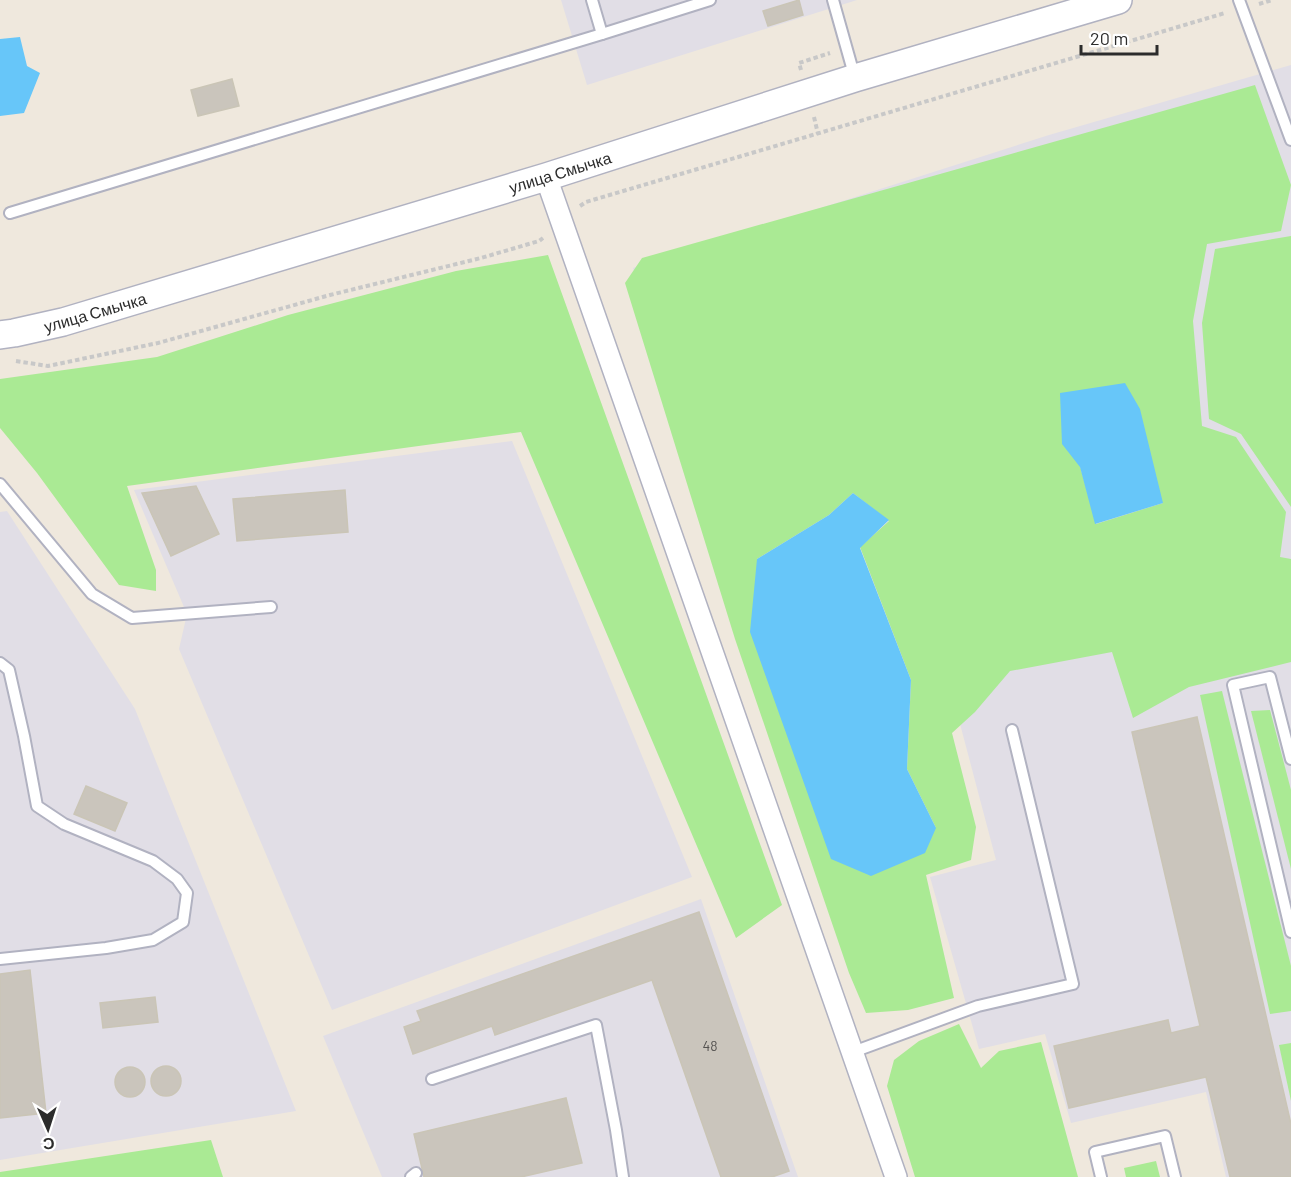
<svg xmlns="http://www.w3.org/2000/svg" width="1291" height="1177" viewBox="0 0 1291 1177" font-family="Barlow,sans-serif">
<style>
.industrial{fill:#e1dee6}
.green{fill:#aaea94;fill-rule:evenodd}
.water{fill:#67c6f9}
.building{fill:#cac5bc;stroke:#cac5b6;stroke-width:1.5}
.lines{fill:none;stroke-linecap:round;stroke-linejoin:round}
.service-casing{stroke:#b1b2c1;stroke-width:14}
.minor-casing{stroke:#b1b2c1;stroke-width:24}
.tertiary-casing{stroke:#b1b2c1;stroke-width:30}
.path{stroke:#c8c8c8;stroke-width:4;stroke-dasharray:4.5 3;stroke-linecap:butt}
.service{stroke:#fff;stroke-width:10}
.minor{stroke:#fff;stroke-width:21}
.tertiary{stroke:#fff;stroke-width:27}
.labels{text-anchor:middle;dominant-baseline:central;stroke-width:4.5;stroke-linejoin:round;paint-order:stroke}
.number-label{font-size:14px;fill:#545250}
.street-label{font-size:16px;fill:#2c2c2c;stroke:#fff}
</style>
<rect width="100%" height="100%" fill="#efe8dd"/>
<!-- industrial -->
<g class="industrial">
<path d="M561 0H857L587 85Z"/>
<path d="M1291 65V1177H1226L1206 1092 1071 1123 1045 1034 979 1049 930 877 996 860 909 531 843 477 713 512 633 268 1049 135Z"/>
<path d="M512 441 692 877 332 1010 179 649 187 614 134 490Z"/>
<path d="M7 511 135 709 296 1111 0 1160V512Z"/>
<path d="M701 899 798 1177H382L323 1036Z"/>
</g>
<!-- green -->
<g class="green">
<path d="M1255 85 1291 185 1281 231 1207 244 1193 321 1202 426 1236 437 1286 512 1280 557 1291 559V662L1189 687 1133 718 1112 652 1010 671 975 712 952 733 976 827 971 860 926 875 954 998 908 1010 866 1013 849 973 735 639 625 283 642 258ZM1080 466 1163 503 1096 524ZM853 493 889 521 860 547 911 680 907 769 936 828 757 559 829 515Z"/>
<path d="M1291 236V507L1241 434 1209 419 1202 323 1215 249Z"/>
<path d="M548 255 782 905 736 938 521 432 127 486 156 570V591L119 585 37 473 0 428V379L157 357 288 315 456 271Z"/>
<path d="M1222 691 1291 966V1011L1270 1014 1200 695Z"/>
<path d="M1270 710 1291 790V869L1251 711Z"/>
<path d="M959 1024 981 1068 999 1051 1041 1042 1078 1177H915L887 1086 894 1060 919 1041Z"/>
<path d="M1291 1043V1101L1279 1045Z"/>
<path d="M211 1140 223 1177H0V1172Z"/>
<path d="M1156 1161 1160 1177H1126L1124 1168Z"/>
</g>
<!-- water -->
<g class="water">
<path d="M20 37 27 66 40 73 24 113 0 116V39Z"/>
<path d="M1125 383 1140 409 1163 503 1095 524 1080 467 1062 444 1060 393Z"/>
<path d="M853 493 889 520 860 548 911 680 907 769 936 828 925 853 871 876 831 859 750 632 757 559 829 515Z"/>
</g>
<!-- building -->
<g class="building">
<path d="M799 0 803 15 768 26 763 11Z"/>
<path d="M232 79 239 106 198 116 191 90Z"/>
<path d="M196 486 219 534 171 556 142 493Z"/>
<path d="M345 490 348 532 237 541 233 499Z"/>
<path d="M1197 717 1291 1124V1177H1230L1206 1077 1069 1108 1054 1046 1168 1020 1171 1033 1200 1026 1132 732Z"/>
<path d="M86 786 127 803 115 831 74 814Z"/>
<path d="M699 912 789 1171 772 1177H721L652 980 495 1035 492 1026 413 1054 404 1027 421 1021 417 1011Z"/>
<path d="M30 970 46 1113 0 1118V974Z"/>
<path d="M155 997 158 1022 103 1028 100 1003Z"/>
<circle cx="166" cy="1081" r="15"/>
<circle cx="130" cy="1082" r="15"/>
<path d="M566 1098 582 1163 521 1177H424L414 1134Z"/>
</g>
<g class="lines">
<!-- service casing -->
<g class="service-casing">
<g id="service">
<path d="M592 0 602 34 710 0"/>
<path d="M833 0 855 78"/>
<path d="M1239 0 1291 140"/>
<path d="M10 213 602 34"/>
<path d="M0 484 92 594 132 618 271 607"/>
<path d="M0 663 9 670 24 736 37 806 64 824 153 861 177 879 187 893 183 922 153 940 106 948 0 959"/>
<path d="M1291 759 1270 677 1233 685 1291 932"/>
<path d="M853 1052 978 1006 1073 984 1012 730"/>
<path d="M432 1079 596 1025 616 1130 623 1177"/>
<path d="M411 1177 416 1173"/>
<path d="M1101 1177 1095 1152 1165 1136 1175 1177"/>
</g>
</g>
<!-- minor casing -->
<g class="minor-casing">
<path id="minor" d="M546 177 896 1177"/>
</g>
<!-- tertiary casing -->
<g class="tertiary-casing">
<path id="tertiary" d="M0 335 14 333 63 322 546 177 855 78 1118 0"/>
</g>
<!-- path -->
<g class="path">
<path d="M1259 4 1272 0"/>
<path d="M801 70 799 63 830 53"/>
<path d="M814 117 818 134"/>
<path d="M580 206 586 202 1225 13"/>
<path d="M16 361 48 366 158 343 330 295 481 258 539 241 543 238"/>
</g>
<!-- service -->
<use href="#service" class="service"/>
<!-- minor -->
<use href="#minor" class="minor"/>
<!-- tertiary -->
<use href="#tertiary" class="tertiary"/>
</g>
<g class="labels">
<!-- number labels -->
<g class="number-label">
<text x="710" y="1045">48</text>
</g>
<!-- street labels -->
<g class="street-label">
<text transform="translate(560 172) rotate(-17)">улица Смычка</text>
<text transform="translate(95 312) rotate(-16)">улица Смычка</text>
</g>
</g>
<!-- north arrow -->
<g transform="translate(48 1129) rotate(177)" stroke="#ffffff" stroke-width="4.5" paint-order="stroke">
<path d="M0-4.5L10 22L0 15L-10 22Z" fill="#2c2c2c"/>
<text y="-9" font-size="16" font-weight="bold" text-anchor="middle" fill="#2c2c2c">С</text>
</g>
<!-- scale -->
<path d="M1081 45v9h76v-9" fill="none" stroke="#2c2c2c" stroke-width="3"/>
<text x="1090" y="45" font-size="18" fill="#2c2c2c" stroke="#ffffff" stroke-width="4.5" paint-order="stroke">20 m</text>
</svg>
